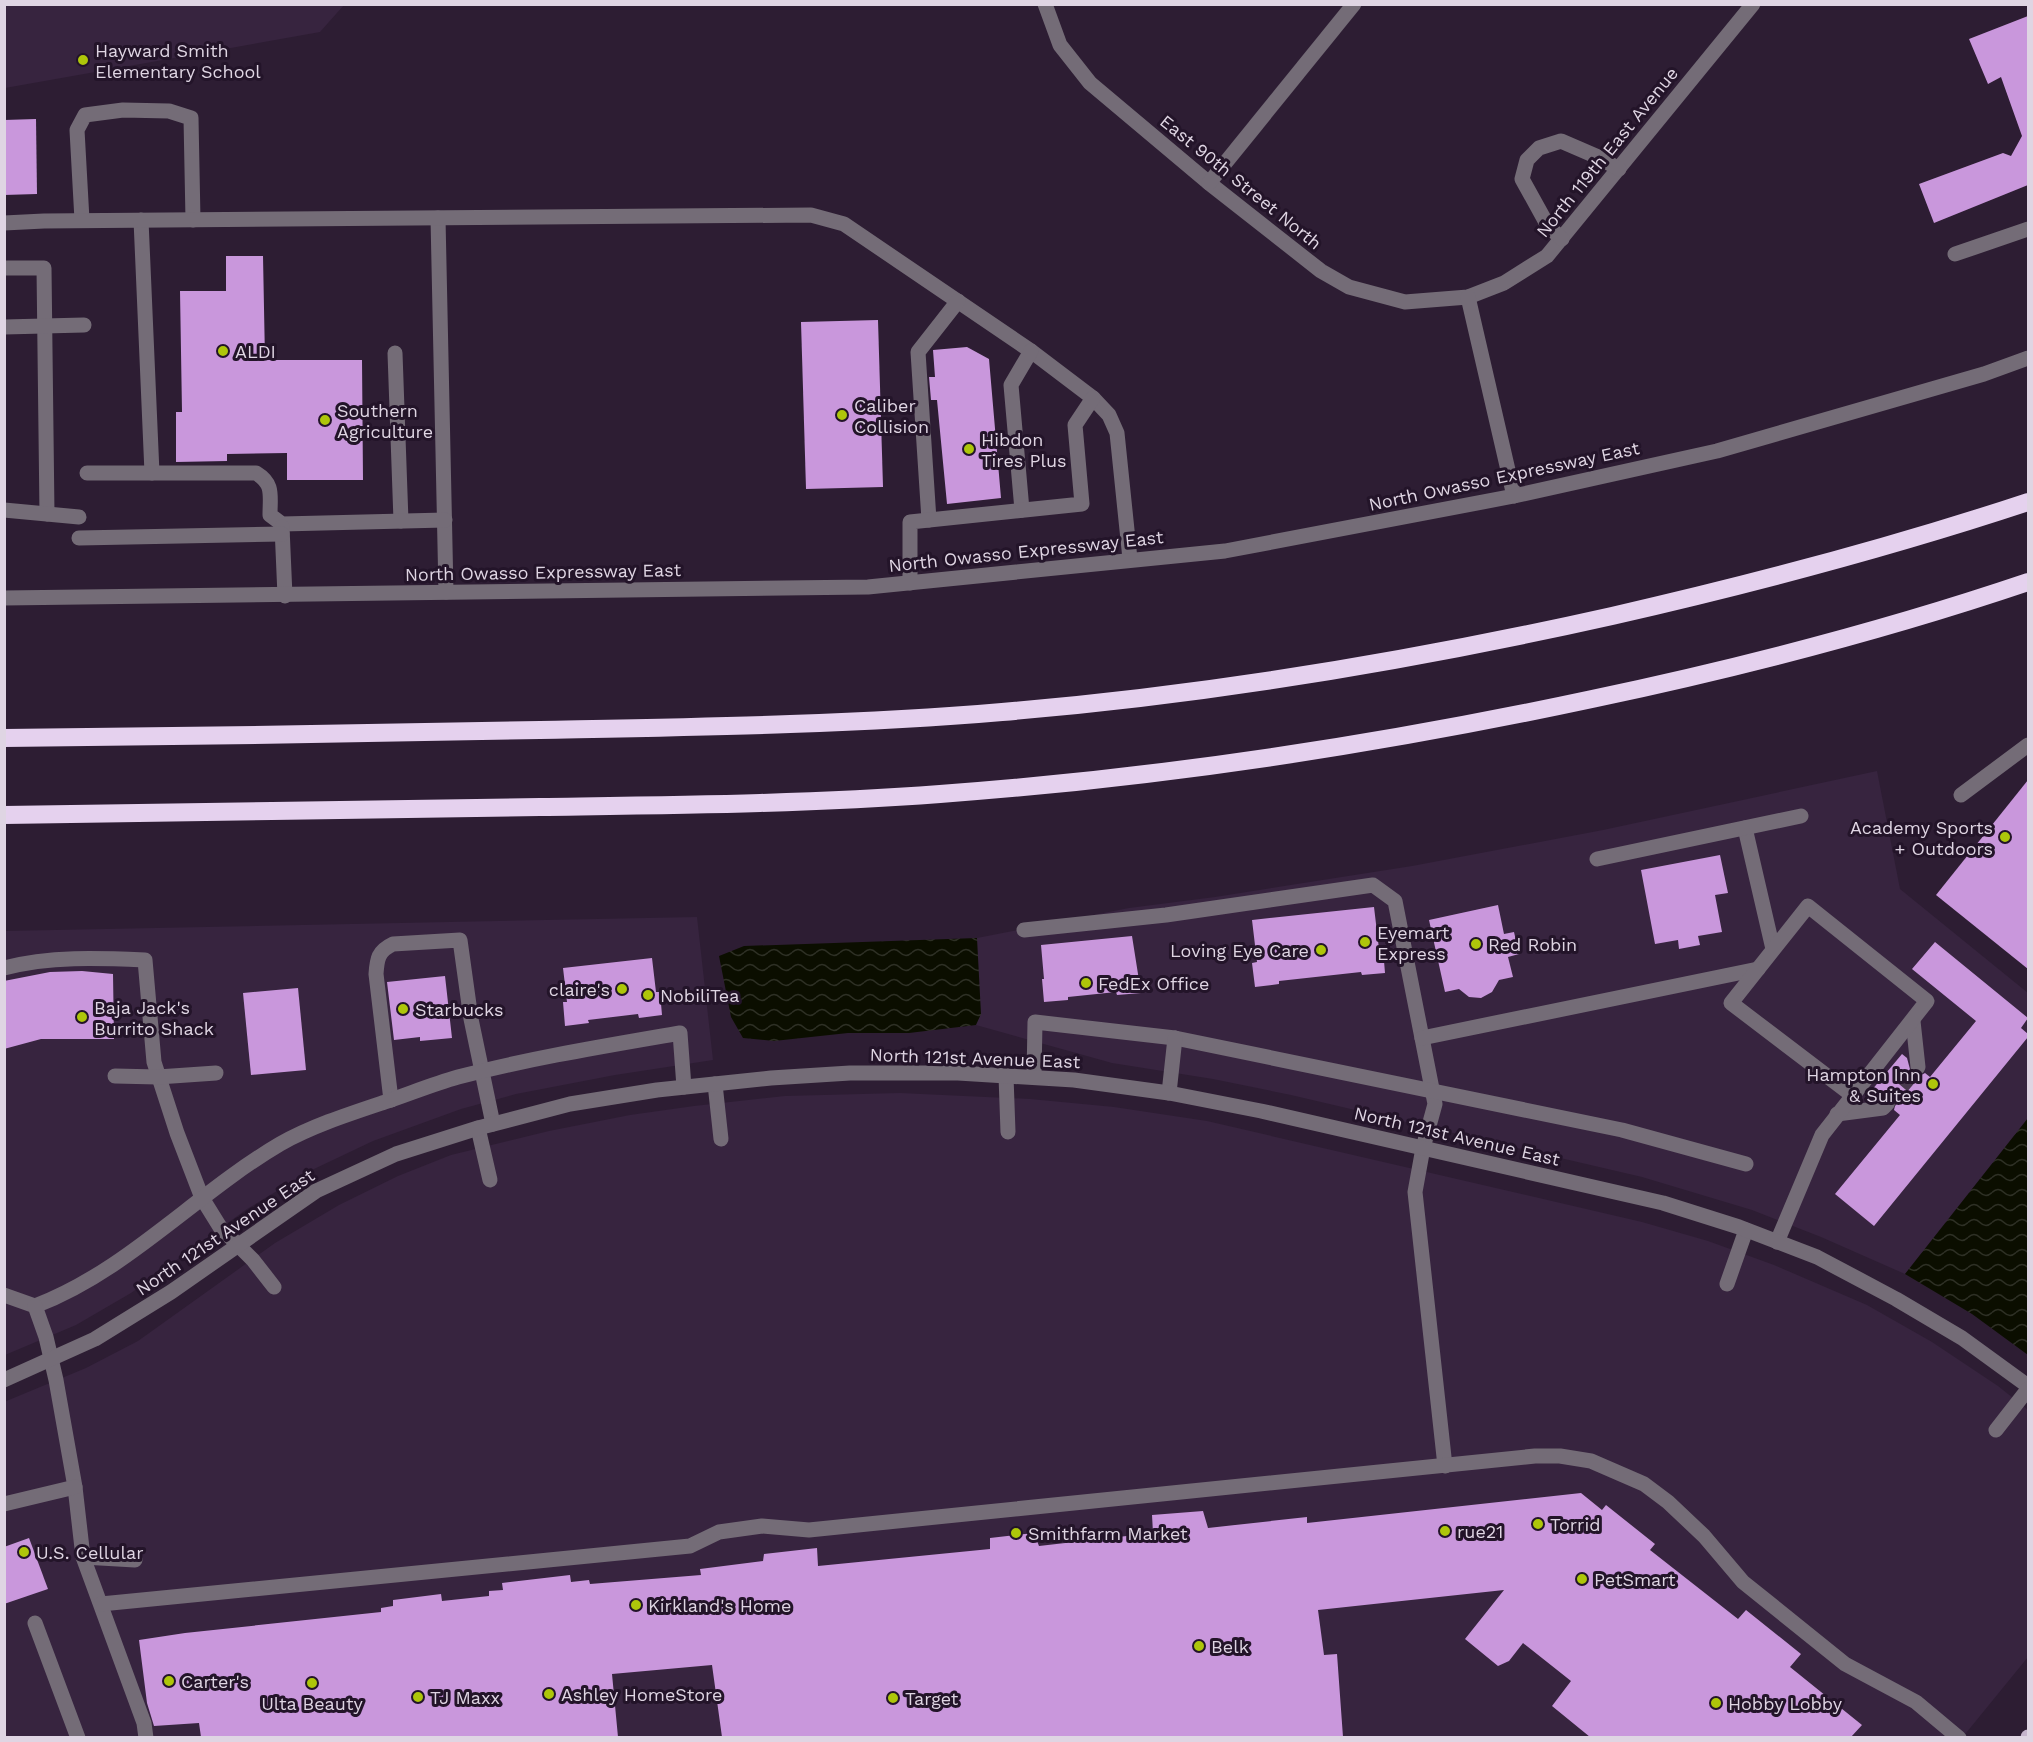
<svg xmlns="http://www.w3.org/2000/svg" width="2033" height="1742" viewBox="0 0 2033 1742" font-family="'Work Sans',sans-serif">
<style>
.built{fill:#37243f}
.water{fill:url(#water-waves)}
.building{fill:#c997dc}
.lines{fill:none;stroke-linecap:round;stroke-linejoin:round}
.minor-tunnel{stroke:#48394d;stroke-width:15;stroke-dasharray:15 8;stroke-linecap:butt}
.minor{stroke:#746c77;stroke-width:15}
.major{stroke:#c5b4cc;stroke-width:15}
.highway{stroke:#e5d1ee;stroke-width:18}
.poi-dot{fill:#aec60a;stroke:#231429;stroke-width:2}
.labels{text-anchor:middle;dominant-baseline:central;stroke-width:6;stroke-linejoin:round;paint-order:stroke}
.poi-label{font-size:18px;fill:#dfd5e3;stroke:#231429;text-anchor:start}
.street-label{font-size:18px;fill:#dfd5e3;stroke:#231429}
</style>
<defs>
<pattern id="water-waves" width="16" height="10" patternUnits="userSpaceOnUse" patternTransform="scale(1.5)"><rect width="16" height="10" fill="#0b0e00"/><path d="M0 5q4-4 8 0t8 0" fill="none" stroke="#2e3025"/></pattern>
</defs>
<rect width="100%" height="100%" fill="#2d1d33"/>
<!-- built -->
<g class="built">
<path d="M5 4H344V5L320 32 5 88Z"/>
<path d="M1877 771 1900 889 2028 993V1118L1905 1274 1821 1237 1752 1210 1642 1177 1291 1095 1213 1079 1112 1063 976 1025 977 938 1129 908 1215 897 1412 866 1603 830Z"/>
<path d="M697 917 713 1060 615 1075 516 1094 461 1109 373 1141 314 1169 247 1209 131 1293 76 1325 5 1355V931Z"/>
<path d="M900 1093 1030 1099 1114 1107 1207 1121 1642 1222 1708 1241 1774 1265 1867 1305 1932 1342 1998 1386 2028 1410V1657L1962 1738 5 1737 4 1402 86 1368 138 1341 275 1243 339 1205 398 1176 451 1155 549 1131 630 1115 694 1106 785 1096Z"/>
</g>
<!-- water -->
<g class="water">
<path d="M977 938 981 1014 976 1025 909 1033H848L774 1041 743 1038 731 1017 719 956 744 946Z"/>
<path d="M2028 1118V1355L1972 1314 1905 1274Z"/>
</g>
<!-- building -->
<g class="building">
<path d="M2028 16V185L1934 223 1919 184 2003 153 2011 156 2022 136 2001 77 1988 84 1969 39Z"/>
<path d="M36 119 37 194 4 195V120Z"/>
<path d="M226 256H263L265 360H362L363 480H287V453L227 454V461L176 462V412H182L180 291H226Z"/>
<path d="M878 320 883 487 806 489 801 322Z"/>
<path d="M967 347 989 359 1001 498 947 504 937 400H931L929 377H935L933 350Z"/>
<path d="M2028 780V969L1936 895Z"/>
<path d="M1720 855 1728 893 1715 895 1722 932 1698 936 1700 945 1679 949 1678 940 1655 944 1641 870Z"/>
<path d="M1498 905 1504 934 1514 932 1519 954 1508 957 1513 977 1499 980 1492 992 1481 998 1469 997 1459 989 1445 992 1429 920Z"/>
<path d="M1374 907 1379 949H1383L1385 973 1362 975 1361 972 1279 981V984L1255 987 1252 963 1257 962 1252 920Z"/>
<path d="M1132 936 1141 993 1117 995 1116 992 1068 997V1000L1044 1002 1042 979H1044L1041 945Z"/>
<path d="M1935 942 2028 1018 2021 1028 2028 1034V1037L1874 1226 1835 1194 1900 1115 1894 1110 1896 1102 1893 1097 1885 1095 1879 1098 1871 1091 1902 1054 1907 1058 1911 1073 1918 1077 1925 1073 1930 1077 1976 1021 1912 969Z"/>
<path d="M652 958 656 992H660L662 1015 639 1018 638 1014 588 1020 589 1023 565 1026 563 1002H567L563 968Z"/>
<path d="M82 971 113 974 114 1039H41L4 1049V981L50 972Z"/>
<path d="M445 976 452 1038 420 1041V1037L394 1040 387 982Z"/>
<path d="M298 988 306 1070 251 1075 243 993Z"/>
<path d="M1581 1493 1602 1510 1606 1505 1655 1544 1650 1550 1738 1619 1746 1610 1801 1654 1790 1667 1862 1725 1851 1737H1590L1552 1706 1571 1681 1523 1643 1509 1661 1498 1666 1465 1639 1504 1590 1318 1610 1324 1655 1337 1654 1343 1737H722L712 1665 612 1674 618 1737H201L199 1723 154 1726 147 1703 139 1640 185 1633 381 1612V1608L393 1606V1600L441 1594 442 1601 489 1596V1591L503 1590 502 1583 570 1575 571 1582 589 1580 590 1584 701 1575 700 1569 763 1561 764 1554 817 1548 818 1566 990 1549V1538L1034 1533 1039 1546 1153 1533 1152 1515 1203 1511 1208 1528 1307 1517V1523Z"/>
<path d="M29 1538 48 1589 4 1604V1547Z"/>
</g>
<g class="lines">
<!-- minor-tunnel -->
<path class="minor-tunnel" d="M1887 1104 1918 1067"/>
<!-- minor -->
<g class="minor">
<path d="M1045 4 1060 45 1090 83 1209 183 1321 271 1349 287 1405 302 1468 297 1504 283 1547 256 1753 4"/>
<path d="M1209 183 1354 4"/>
<path d="M438 218 446 592"/>
<path d="M82 220 77 130 85 115 123 110 169 111 191 118 193 220"/>
<path d="M141 220 152 473"/>
<path d="M4 223 44 221 811 215 844 224 1031 351 1093 398 1109 415 1117 433 1130 559"/>
<path d="M1562 239 1548 226 1522 179 1527 160 1539 148 1561 141 1598 157 1619 169"/>
<path d="M1955 254 2028 229"/>
<path d="M4 268H44L47 514"/>
<path d="M1468 297 1514 496"/>
<path d="M4 327 84 325"/>
<path d="M395 353 401 521"/>
<path d="M87 473H256C274 484 270 495 270 515L282 524 445 520"/>
<path d="M4 510 79 517"/>
<path d="M1022 510 1011 385 1031 351"/>
<path d="M929 520 918 352 958 301"/>
<path d="M282 527 285 596"/>
<path d="M79 538 282 534"/>
<path d="M910 583V522L1082 504 1075 425 1093 398"/>
<path d="M4 598 868 587 1225 551 1514 496 1717 451 1984 374 2028 358"/>
<path d="M1961 795 2028 745"/>
<path d="M1745 828 1773 949"/>
<path d="M1597 859 1801 816"/>
<path d="M1024 930 1166 915 1373 885 1395 901 1435 1104 1423 1148 1415 1192 1445 1466"/>
<path d="M4 968C50 956 98 958 145 960L154 1062 177 1133 202 1198 220 1227 253 1260 274 1287"/>
<path d="M1913 1021 1918 1067"/>
<path d="M1422 1038 1758 969"/>
<path d="M115 1076 158 1077 216 1073"/>
<path d="M1006 1076 1008 1132"/>
<path d="M1034 1077 1035 1022 1175 1038 1622 1130 1746 1164"/>
<path d="M715 1084 721 1139"/>
<path d="M1169 1093 1175 1038"/>
<path d="M391 1100 376 974C377 959 378 951 393 944L460 940 471 1019 493 1124"/>
<path d="M1837 1114 1883 1108 1887 1104"/>
<path d="M478 1128 490 1180"/>
<path d="M1777 1242 1822 1135 1927 1001 1808 906 1731 1003 1852 1095"/>
<path d="M1727 1284 1746 1230"/>
<path d="M4 1295 35 1306C127 1271 195 1194 280 1144 312 1126 349 1114 385 1102 409 1094 433 1084 458 1077 531 1058 605 1046 680 1033L684 1087"/>
<path d="M35 1306 46 1337 56 1380 75 1487 83 1557 144 1723 146 1738"/>
<path d="M4 1380 95 1339 171 1292 316 1191 396 1154 478 1128 570 1104 657 1090 771 1078 850 1073H958L1074 1080 1169 1093 1261 1111 1663 1203 1739 1227 1817 1257 1896 1299 1962 1338 2028 1386"/>
<path d="M1996 1430 2028 1389"/>
<path d="M4 1504 75 1487"/>
<path d="M83 1557 135 1560"/>
<path d="M101 1604 690 1546 719 1532 762 1526 809 1530 1535 1456H1560L1591 1461 1644 1484 1668 1502 1704 1536 1743 1582 1845 1664 1916 1702 1959 1738"/>
<path d="M35 1623 78 1738"/>
</g>
<!-- major -->
<path class="major" d="M2028 1738V1737"/>
<!-- highway -->
<g class="highway">
<path d="M4 738C183 736 361 734 540 730 694 727 848 725 1002 712 1207 695 1411 661 1612 616 1752 584 1892 547 2028 502"/>
<path d="M4 815C183 812 361 810 540 807 673 805 807 804 940 794 1159 778 1377 745 1592 699 1739 668 1886 630 2028 582"/>
</g>
</g>
<!-- markers -->
<g class="poi-dot">
<circle cx="83" cy="60" r="6"/>
<circle cx="223" cy="351" r="6"/>
<circle cx="842" cy="415" r="6"/>
<circle cx="325" cy="420" r="6"/>
<circle cx="969" cy="449" r="6"/>
<circle cx="2005" cy="837" r="6"/>
<circle cx="1365" cy="942" r="6"/>
<circle cx="1476" cy="944" r="6"/>
<circle cx="1321" cy="950" r="6"/>
<circle cx="1086" cy="983" r="6"/>
<circle cx="622" cy="989" r="6"/>
<circle cx="648" cy="995" r="6"/>
<circle cx="403" cy="1009" r="6"/>
<circle cx="82" cy="1017" r="6"/>
<circle cx="1933" cy="1084" r="6"/>
<circle cx="1538" cy="1524" r="6"/>
<circle cx="1445" cy="1531" r="6"/>
<circle cx="1016" cy="1533" r="6"/>
<circle cx="24" cy="1552" r="6"/>
<circle cx="1582" cy="1579" r="6"/>
<circle cx="636" cy="1605" r="6"/>
<circle cx="1199" cy="1646" r="6"/>
<circle cx="169" cy="1681" r="6"/>
<circle cx="312" cy="1683" r="6"/>
<circle cx="549" cy="1694" r="6"/>
<circle cx="418" cy="1697" r="6"/>
<circle cx="893" cy="1698" r="6"/>
<circle cx="1716" cy="1703" r="6"/>
</g>
<g class="labels">
<!-- poi labels -->
<g class="poi-label">
<text x="95" y="50">Hayward Smith<tspan x="95" dy="21">Elementary School</tspan></text>
<text x="235" y="351">ALDI</text>
<text x="854" y="405">Caliber<tspan x="854" dy="21">Collision</tspan></text>
<text x="337" y="410">Southern<tspan x="337" dy="21">Agriculture</tspan></text>
<text x="981" y="439">Hibdon<tspan x="981" dy="21">Tires Plus</tspan></text>
<text x="1993" y="827" text-anchor="end">Academy Sports<tspan x="1993" dy="21">+ Outdoors</tspan></text>
<text x="1377" y="932">Eyemart<tspan x="1377" dy="21">Express</tspan></text>
<text x="1488" y="944">Red Robin</text>
<text x="1309" y="950" text-anchor="end">Loving Eye Care</text>
<text x="1098" y="983">FedEx Office</text>
<text x="610" y="989" text-anchor="end">claire's</text>
<text x="660" y="995">NobiliTea</text>
<text x="94" y="1007">Baja Jack's<tspan x="94" dy="21">Burrito Shack</tspan></text>
<text x="415" y="1009">Starbucks</text>
<text x="1921" y="1074" text-anchor="end">Hampton Inn<tspan x="1921" dy="21">&amp; Suites</tspan></text>
<text x="1550" y="1524">Torrid</text>
<text x="1457" y="1531">rue21</text>
<text x="1028" y="1533">Smithfarm Market</text>
<text x="36" y="1552">U.S. Cellular</text>
<text x="1594" y="1579">PetSmart</text>
<text x="648" y="1605">Kirkland's Home</text>
<text x="1211" y="1646">Belk</text>
<text x="181" y="1681">Carter's</text>
<text x="561" y="1694">Ashley HomeStore</text>
<text x="430" y="1697">TJ Maxx</text>
<text x="905" y="1698">Target</text>
<text x="312" y="1703" text-anchor="middle">Ulta Beauty</text>
<text x="1728" y="1703">Hobby Lobby</text>
</g>
<!-- street labels -->
<g class="street-label">
<text transform="translate(1607 152) rotate(-51)">North 119th East Avenue</text>
<text transform="translate(1241 182) rotate(39)">East 90th Street North</text>
<text transform="translate(1504 476) rotate(-12)">North Owasso Expressway East</text>
<text transform="translate(1026 551) rotate(-6)">North Owasso Expressway East</text>
<text transform="translate(543 572) rotate(-1)">North Owasso Expressway East</text>
<text transform="translate(975 1058) rotate(2)">North 121st Avenue East</text>
<text transform="translate(1457 1136) rotate(13)">North 121st Avenue East</text>
<text transform="translate(225 1232) rotate(-34)">North 121st Avenue East</text>
</g>
</g>
<!-- border -->
<rect width="2033" height="1742" fill="none" stroke="#dfd5e3" stroke-width="12"/>
</svg>
